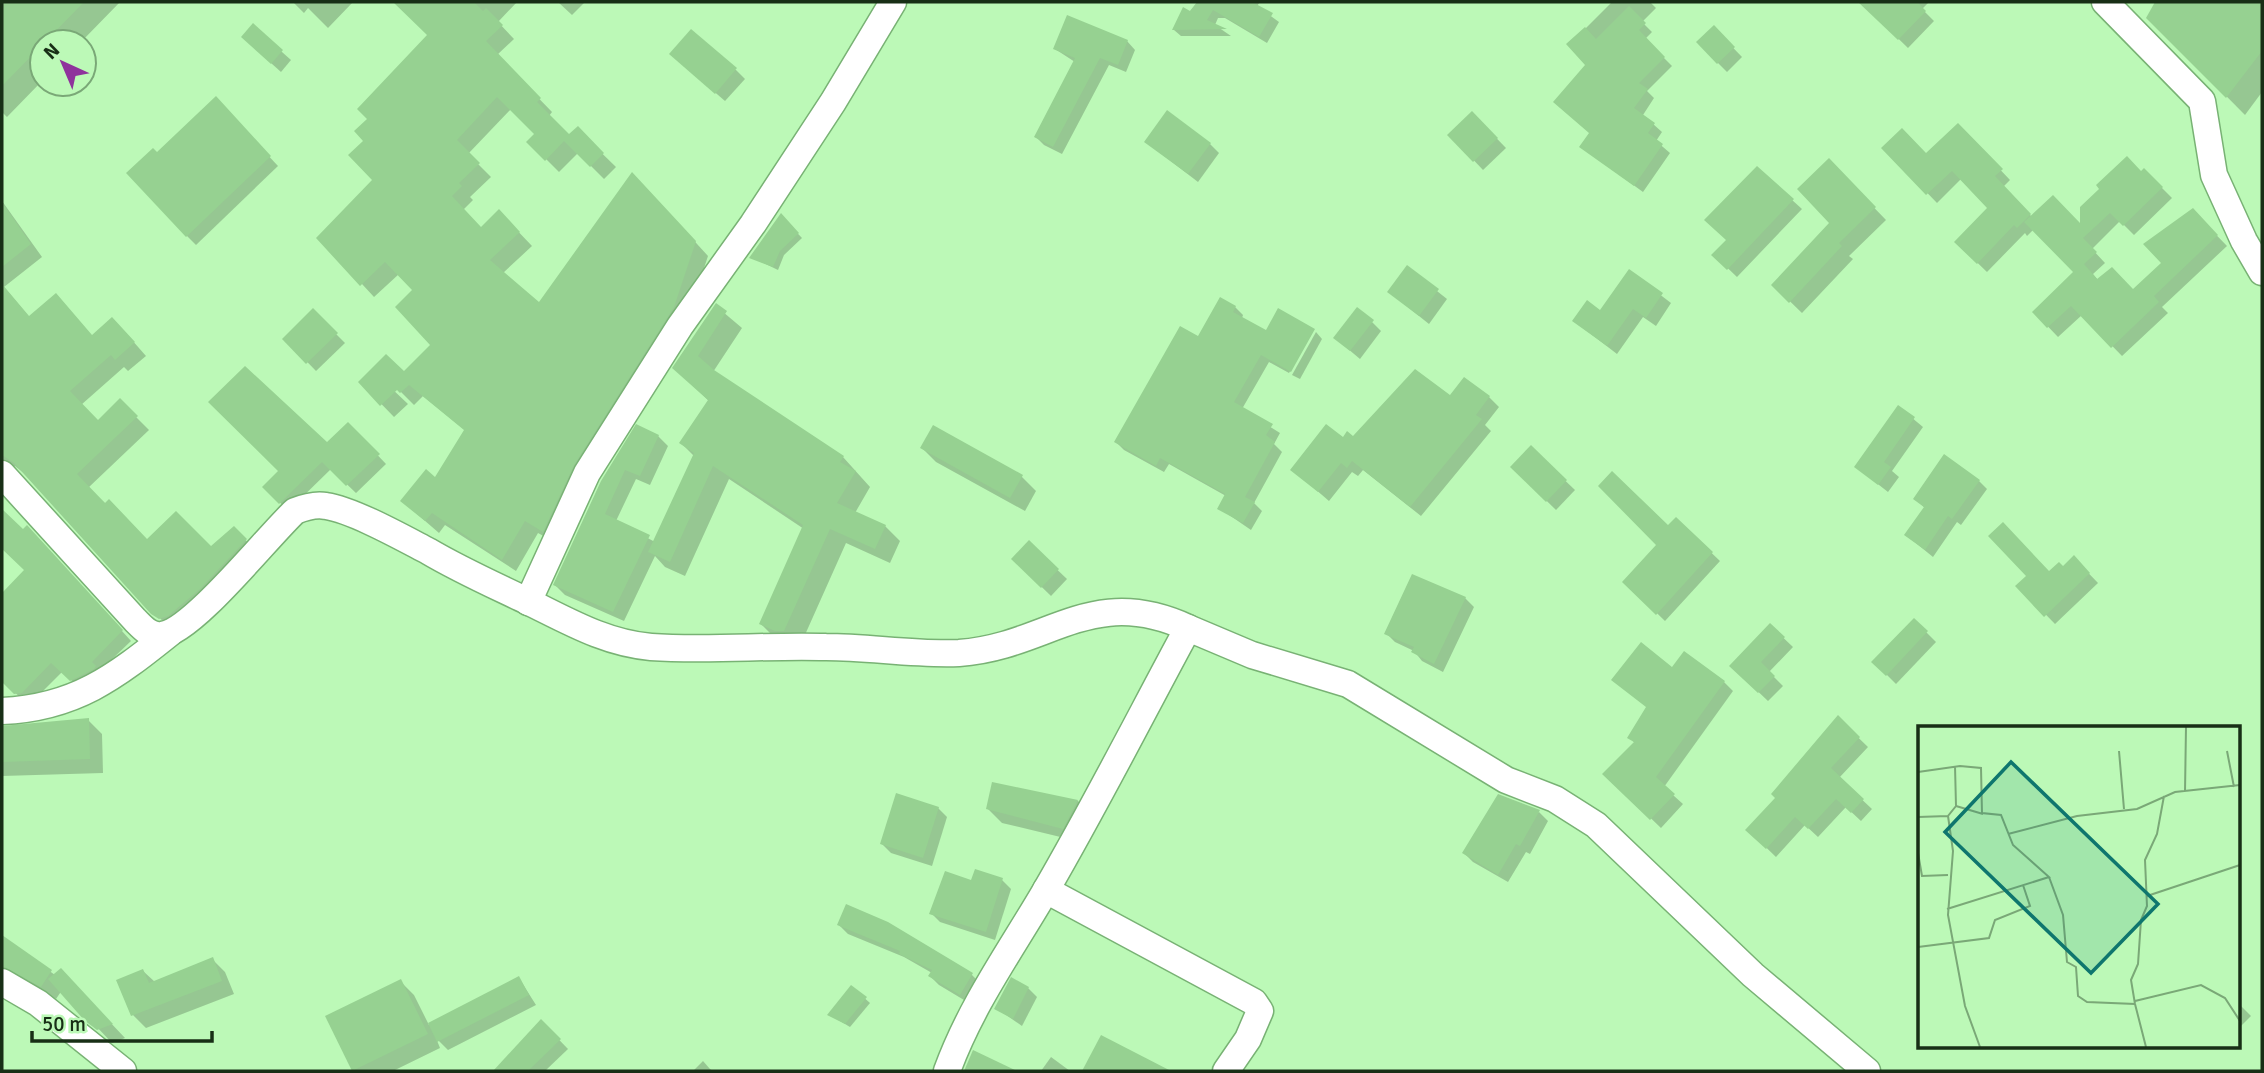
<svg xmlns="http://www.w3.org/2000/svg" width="2264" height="1073" viewBox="0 0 2264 1073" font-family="Signika,sans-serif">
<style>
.shadow{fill:#0003}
.building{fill:#96d191}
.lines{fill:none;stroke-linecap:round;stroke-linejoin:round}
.street-casing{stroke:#78b274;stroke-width:29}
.street{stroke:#fff;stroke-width:26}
.inset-road{fill:none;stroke:#7aa877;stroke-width:2}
.view{fill:#0f766e;fill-opacity:0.15;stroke:#0f766e;stroke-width:3.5}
.inset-edge{fill:none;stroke:#182f16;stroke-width:3.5}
</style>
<rect width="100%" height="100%" fill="#bcf9b7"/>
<!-- shadow -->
<g class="shadow">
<path d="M2 2H120L81 42H42V81L7 117 2 112Z"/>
<path d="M293 2H353L328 28 308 8 304 13Z"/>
<path d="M395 2H517L498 22 514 39 497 55 552 112 549 116 569 136 577 129 616 167 604 179 578 153 559 172 529 142 536 134 511 109 468 154 491 177 470 197 473 200 463 210 481 229 512 225 532 246 503 273 539 305 645 187 708 256 687 320 556 543 538 533 516 571 445 525 439 533 402 501 436 480 466 431 423 396 414 405 392 383 389 386 408 404 394 417 360 382 404 374 432 345 415 290 399 274 374 297 362 284 375 180 366 141 369 119 430 35Z"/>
<path d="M558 2H585L572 15Z"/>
<path d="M1198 2H1260L1257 6 1279 22 1267 43 1225 18H1218L1215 25 1231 36H1181L1174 30Z"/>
<path d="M1612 2H1650L1656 8 1642 22 1652 32 1645 39 1672 66 1647 91 1654 98 1643 115 1662 132 1656 141 1670 153 1643 192 1581 147 1591 133 1587 64 1569 45Z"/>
<path d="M1882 2H1929L1922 9 1934 21 1908 48 1872 13Z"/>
<path d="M2157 2H2262V92L2245 115 2149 18Z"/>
<path d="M253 26 291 60 281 72 252 46Z"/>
<path d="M1714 28 1742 57 1727 72 1698 43Z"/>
<path d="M1127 41 1135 50 1126 72 1109 65 1062 154 1044 145 1036 137 1075 62 1055 49Z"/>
<path d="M681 63 736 70 745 79 725 101Z"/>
<path d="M224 108 278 166 196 245 187 236 158 155Z"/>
<path d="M1472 113 1506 148 1483 170 1450 135Z"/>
<path d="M1958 125 2010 180 2003 187 2032 217 2082 227 2144 170 2172 198 2134 235 2120 221 2092 249 2105 263 2093 274 2098 280 2133 292 2163 263 2192 210 2227 246 2162 307 2168 313 2122 356 2082 315 2058 337 2034 312 2075 273 2034 229 2027 236 2025 233 1987 272 1956 242 1990 208 1962 178 1937 203 1884 148 1926 156Z"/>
<path d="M1146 142 1210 144 1219 153 1198 182Z"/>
<path d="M1829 161 1886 220 1849 256 1853 259 1802 313 1773 285 1831 223Z"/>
<path d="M1757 168 1802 209 1737 277 1714 255 1728 240Z"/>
<path d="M2 201 42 257 4 287 30 318 93 337 124 331 146 356 128 371 124 367 81 405 98 422 120 401 149 430 88 488 147 541 211 549 234 528 258 553 172 631 25 474 15 466 2 479Z"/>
<path d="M781 216 802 238 784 255 778 270 751 257Z"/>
<path d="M1408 268 1447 299 1429 324 1389 292Z"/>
<path d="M1629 271 1671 303 1656 326 1643 317 1617 354 1574 321 1601 312Z"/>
<path d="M716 306 742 328 713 372 843 457 870 487 855 513 885 526 900 541 890 563 846 543 800 646 776 639 761 624 804 529 729 479 685 576 665 567 655 556 624 621 565 595 555 585 602 481 658 436 668 446 650 485 636 479 616 521 655 542 694 456 681 443 709 401 674 368Z"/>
<path d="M1235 307 1243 315 1242 318 1266 332 1313 331 1289 373 1269 362 1242 409 1280 433 1274 444 1282 452 1254 503 1262 511 1251 530 1219 508 1226 496 1169 464 1164 472 1124 450 1116 442 1198 338Z"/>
<path d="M313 311 345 343 316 371 285 339Z"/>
<path d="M1372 322 1381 331 1360 359 1335 338Z"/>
<path d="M1316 332 1322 339 1300 379 1292 375Z"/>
<path d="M1489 397 1499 407 1485 425 1491 431 1421 516 1363 470 1358 476 1352 472 1329 501 1293 470 1354 439 1451 398Z"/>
<path d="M1899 407 1923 427 1892 471 1899 477 1888 492 1856 467Z"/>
<path d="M348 424 386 464 356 493 331 469 288 511 265 487 327 444Z"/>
<path d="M934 427 1022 477 1036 491 1025 511 936 462 922 448Z"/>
<path d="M1531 448 1575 490 1556 510 1512 467Z"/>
<path d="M1979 481 1987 489 1961 525 1957 522 1933 557 1906 535 1925 508 1915 499Z"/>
<path d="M9 518 23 532 37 537 131 641 81 689 62 672 32 702 26 703 4 682 2 685V607L6 602 2 595 26 570 2 547V526Z"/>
<path d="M1676 519 1720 561 1665 621 1625 582 1659 545Z"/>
<path d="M1029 543 1067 579 1051 596 1013 559Z"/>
<path d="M2074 558 2098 583 2055 624 2018 586 2063 569Z"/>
<path d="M1465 598 1474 607 1443 672 1422 661 1414 651 1395 642 1386 633Z"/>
<path d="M1914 620 1936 642 1896 684 1874 662Z"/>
<path d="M1770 625 1793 647 1769 672 1783 686 1768 701 1731 666Z"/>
<path d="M1673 669 1724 682 1733 691 1664 787 1683 804 1661 828 1605 774 1635 743 1629 737Z"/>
<path d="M1838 718 1868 747 1839 778 1872 809 1861 821 1846 807 1818 837 1805 825 1776 857 1748 830 1778 798Z"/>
<path d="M88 720 102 734 103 773 2 776V739L12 738 2 727Z"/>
<path d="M994 784 1078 801 1091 815 1077 841 1002 823 988 809Z"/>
<path d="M938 808 947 817 932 866 891 853 882 844Z"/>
<path d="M1539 812 1548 821 1530 854 1526 852 1508 882 1473 862 1464 853Z"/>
<path d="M1002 880 1011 889 995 940 940 922 931 913 972 882Z"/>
<path d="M839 925 972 975 981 984 969 1003 939 985 930 976 932 973 904 957 848 934Z"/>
<path d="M2 937 55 975 74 984 125 1038 112 1043 62 990 56 999 25 981 2 975Z"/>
<path d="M212 959 225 972 234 994 146 1028 133 1015 143 971 155 982Z"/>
<path d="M519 978 536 1005 448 1050 436 1038 440 1048 393 1071 354 1070 400 981 414 995 429 1025Z"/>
<path d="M852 987 870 1003 850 1027 830 1015Z"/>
<path d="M1028 988 1037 997 1022 1026 996 1008Z"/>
<path d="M2238 1003 2251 1016 2238 1029Z"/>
<path d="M541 1021 568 1049 545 1071H496Z"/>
<path d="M1051 1057 1070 1071H1041Z"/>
<path d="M703 1061 710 1069 713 1071H693Z"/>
</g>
<!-- building -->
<g class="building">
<path d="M2 2H84L2 86Z"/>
<path d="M393 2H474L483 11 486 8 503 25 486 41 541 98 537 102 569 134 578 126 604 153 590 167 564 141 545 161 526 142 534 134 497 97 457 140 480 163 459 183 462 186 452 196 481 227 499 209 520 232 490 260 539 302 632 172 696 241 674 307 574 465 543 532 525 521 502 560 432 513 425 521 400 501 426 469 435 477 464 430 409 385 400 393 397 390 380 406 358 382 386 354 404 371 430 345 395 307 412 290 385 262 360 286 316 238 372 180 348 155 363 141 354 131 367 119 357 109 427 35Z"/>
<path d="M1197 2H1252L1273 13 1259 37 1213 10 1207 20 1227 29 1172 30 1183 7 1190 11Z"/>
<path d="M1858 2H1917L1926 11 1898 40Z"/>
<path d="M2155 2H2262V51L2226 98 2146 18Z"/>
<path d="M1629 6 1646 23 1639 30 1665 57 1639 83 1648 89 1634 108 1655 123 1648 133 1663 144 1634 186 1579 147 1589 133 1553 102 1585 65 1566 44 1585 27 1596 39Z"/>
<path d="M1067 15 1128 40 1118 65 1100 58 1053 147 1034 137 1075 58 1053 49Z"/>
<path d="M253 23 283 50 271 64 241 37Z"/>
<path d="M1714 25 1735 47 1717 64 1696 42Z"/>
<path d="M691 29 737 68 715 94 669 54Z"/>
<path d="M216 96 271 156 186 237 126 173 153 148 157 152Z"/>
<path d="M1167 110 1211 143 1188 174 1144 142Z"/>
<path d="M1472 111 1498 138 1473 162 1447 135Z"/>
<path d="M1958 123 2003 169 1995 176 2031 214 2017 228 2014 225 1977 264 1954 242 1987 208 1952 171 1926 195 1881 148 1902 128 1926 153Z"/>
<path d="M2127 156 2141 171 2144 168 2163 187 2123 226 2110 213 2083 238 2097 252 2084 264 2097 279 2112 267 2133 289 2161 263 2143 244 2193 208 2218 235 2154 296 2159 302 2111 348 2071 306 2047 328 2032 312 2073 272 2024 222 2053 195 2080 223V207L2099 189 2096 185Z"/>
<path d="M1829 158 1876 207 1839 243 1842 246 1789 303 1771 285 1829 223 1797 189Z"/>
<path d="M1757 166 1794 199 1727 270 1711 255 1726 240 1704 220Z"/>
<path d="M2 202 31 244 2 267Z"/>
<path d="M781 213 799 233 780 251 773 267 749 258Z"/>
<path d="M1407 265 1439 289 1419 316 1387 292Z"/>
<path d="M1629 269 1663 293 1646 318 1633 309 1607 346 1572 321 1587 300 1600 310Z"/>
<path d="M2 284 29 316 56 293 92 335 112 317 135 342 115 360 111 355 70 391 98 420 120 398 138 416 77 474 105 503 109 499 147 539 176 511 211 546 234 526 247 539 200 589 168 616 159 619 151 614 14 463 2 455Z"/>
<path d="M1220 297 1236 306 1233 312 1266 330 1278 308 1315 329 1291 372 1261 355 1234 402 1273 424 1266 435 1275 442 1245 497 1255 502 1243 523 1217 509 1225 494 1160 458 1156 466 1114 442 1180 326 1198 336Z"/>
<path d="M716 303 727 311 698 356 714 370 844 456 840 462 856 471 837 503 886 525 875 549 830 529 784 631H775L759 624 803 525 713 466 670 562 648 552 694 453 679 443 708 400 672 368Z"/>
<path d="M1357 307 1374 320 1350 351 1333 338Z"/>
<path d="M313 308 338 333 306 364 282 339Z"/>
<path d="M245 366 327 442 348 422 380 454 346 486 322 462 279 504 262 487 278 471 208 402Z"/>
<path d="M1415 369 1450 395 1464 377 1490 396 1476 415 1482 419 1410 507 1352 461 1347 468 1341 463 1318 492 1290 470 1326 424 1343 437 1347 431 1353 436Z"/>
<path d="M1898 405 1915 417 1884 462 1891 467 1878 485 1854 467Z"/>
<path d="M636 424 659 435 640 476 625 470 605 514 650 535 613 612 553 585 601 481Z"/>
<path d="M933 425 1023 475 1010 498 920 448Z"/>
<path d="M1531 445 1567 480 1546 502 1510 467Z"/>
<path d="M1944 454 1980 480 1952 519 1948 516 1925 550 1904 535 1924 507 1913 499Z"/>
<path d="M1612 471 1668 525 1676 517 1713 552 1656 615 1622 582 1656 545 1598 486Z"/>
<path d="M2 509 23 529 27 525 123 630 92 662 96 666 94 669 70 681 51 663 22 693 14 694 2 682V593L24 570 2 549Z"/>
<path d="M2003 522 2049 571 2059 562 2063 566 2074 555 2090 573 2044 617 2015 586 2026 576 1988 536Z"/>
<path d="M1029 540 1059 569 1041 588 1011 559Z"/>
<path d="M1412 574 1466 597 1434 664 1411 652 1414 647 1384 634Z"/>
<path d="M1914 618 1928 631 1886 676 1871 662Z"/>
<path d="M1770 623 1785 637 1761 662 1775 676 1758 693 1729 666Z"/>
<path d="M1641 642 1672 667 1684 651 1725 681 1656 777 1675 794 1650 820 1602 774 1634 742 1627 738 1646 707 1611 680Z"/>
<path d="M1838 715 1860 737 1831 768 1864 799 1851 813 1836 799 1808 829 1795 817 1766 849 1745 830 1775 798 1771 794Z"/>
<path d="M89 718 90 759 2 762V726Z"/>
<path d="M992 782 1078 800 1063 829 986 809Z"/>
<path d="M896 793 939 807 923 858 880 844Z"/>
<path d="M1498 794 1540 810 1520 846 1516 844 1498 875 1462 853Z"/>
<path d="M975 869 1003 878 986 932 929 914 945 871 971 880Z"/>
<path d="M846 904 888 922 973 973 960 995 928 976 932 970 899 954 900 951 837 925Z"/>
<path d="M2 935 52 970 41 987 2 966Z"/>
<path d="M213 957 222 981 131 1016 116 980 143 969 149 983Z"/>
<path d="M61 968 113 1024 97 1030 84 1020 48 979Z"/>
<path d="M519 976 529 995 437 1042 428 1023Z"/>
<path d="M1011 977 1029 987 1013 1019 994 1009Z"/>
<path d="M401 979 428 1034 352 1071 325 1016Z"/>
<path d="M851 985 867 997 845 1024 827 1015Z"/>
<path d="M541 1019 561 1039 528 1071H493Z"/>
<path d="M1101 1035 1171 1071H1082Z"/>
<path d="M973 1050 1017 1071H964Z"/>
</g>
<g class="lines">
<!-- street casing -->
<g class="street-casing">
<g id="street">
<path d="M2105 2 2202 101 2214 175 2244 241 2262 272"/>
<path d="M2 474 135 620C142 627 150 637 162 635 193 631 268 536 295 511 305 507 316 504 326 506 353 510 403 538 428 551 460 570 494 585 527 601 568 621 605 643 651 647 709 651 768 645 826 647 870 647 914 655 959 653 1048 647 1091 583 1188 628 1141 715 1096 804 1046 890 1011 950 971 1005 947 1071"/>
<path d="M528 602 587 473 680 326 753 224 833 102 893 2"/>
<path d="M1188 628 1252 655 1348 684 1506 780 1555 799 1596 825 1753 975 1867 1071"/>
<path d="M2 711C75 708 115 677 170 633"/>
<path d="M1046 890 1254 1002 1260 1011 1248 1039 1226 1071"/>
<path d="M2 982 38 1003 123 1071"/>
</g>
</g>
<!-- street -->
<use href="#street" class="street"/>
</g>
<!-- overview -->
<g transform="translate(1918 726)">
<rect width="322" height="322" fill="#bcf9b7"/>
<path class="inset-road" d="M201 25 206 83M309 25 316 61M37 40 38 80 30 90 35 125 30 189 47 280 62 321M0 46 42 40 63 42 64 87 83 89 95 119 131 151 29 183M267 66 268 1M38 80 65 88M0 91 30 90M90 108 159 90 219 83 257 66 322 59M0 127 4 150 30 149M131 151 145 189 149 236 158 241 160 270 169 276 217 278 228 321M229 170 322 139M0 221 71 212 77 194 112 180 105 159M217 275 283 259 307 272 322 295M217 278 213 254 220 238 223 194 229 180 227 134 239 108 246 70"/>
<path class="view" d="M93 36 240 178 173 247 27 106Z"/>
<rect width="322" height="322" class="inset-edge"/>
</g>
<!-- border -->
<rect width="2264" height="1073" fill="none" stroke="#182f16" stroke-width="7"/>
<!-- north arrow -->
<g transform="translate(63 63) rotate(316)"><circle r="33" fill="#bcf9b7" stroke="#7aa877" stroke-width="2"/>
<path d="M0-5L12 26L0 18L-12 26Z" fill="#8f329c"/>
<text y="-10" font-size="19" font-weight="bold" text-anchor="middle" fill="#182f16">N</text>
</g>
<!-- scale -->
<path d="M32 1031v10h180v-10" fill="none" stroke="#182f16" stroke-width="3.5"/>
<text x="42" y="1031" font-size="21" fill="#182f16" stroke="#bcf9b7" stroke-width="5" paint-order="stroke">50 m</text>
</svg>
